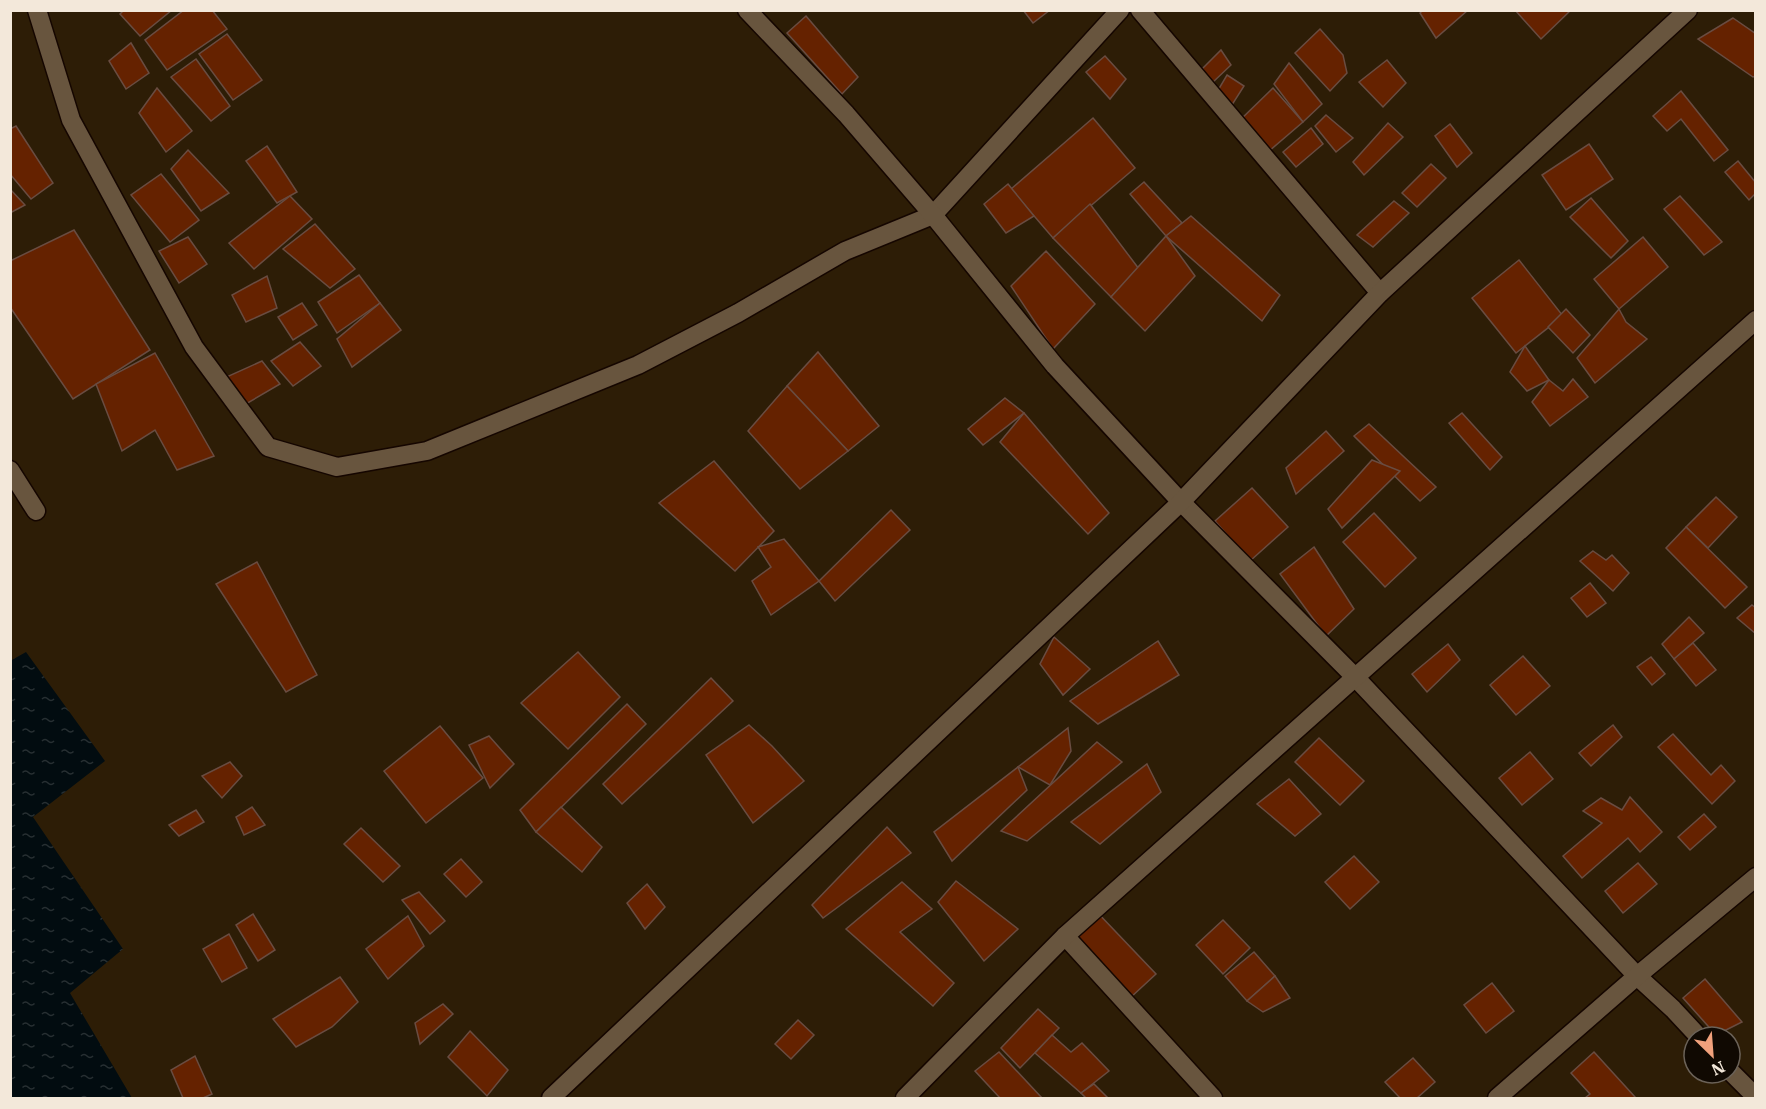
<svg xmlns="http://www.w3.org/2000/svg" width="1766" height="1109" viewBox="0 0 1766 1109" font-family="'IBM Plex Serif',serif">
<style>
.water{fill:url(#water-ripples)}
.building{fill:#652200;stroke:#694c41;stroke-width:1.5}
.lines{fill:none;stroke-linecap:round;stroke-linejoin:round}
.minor-casing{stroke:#150600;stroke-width:21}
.minor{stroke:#68553e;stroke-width:18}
</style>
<defs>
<pattern id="water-ripples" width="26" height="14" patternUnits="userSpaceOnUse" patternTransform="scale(1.5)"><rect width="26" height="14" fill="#020c10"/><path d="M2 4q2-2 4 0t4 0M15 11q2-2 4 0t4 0" fill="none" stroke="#272f32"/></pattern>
</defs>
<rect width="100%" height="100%" fill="#2d1d06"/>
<!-- water -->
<path class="water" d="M26 652 105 761 33 817 123 949 70 993 132 1098H11L10 661Z"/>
<!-- building -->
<g class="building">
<path d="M124 10H172L140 36 120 14Z"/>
<path d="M184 10H212L227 29 167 70 145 40Z"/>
<path d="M1023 10H1050L1033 23Z"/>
<path d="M1423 10H1468L1436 38 1420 13Z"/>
<path d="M1515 10H1571L1541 39Z"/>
<path d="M806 16 858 77 842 94 787 33Z"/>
<path d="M1733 18 1756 34V76L1753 77 1698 39Z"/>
<path d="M1320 29 1343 55 1347 73 1330 91 1295 53Z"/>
<path d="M227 34 262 80 233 100 199 54Z"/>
<path d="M131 43 149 73 126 89 109 61Z"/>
<path d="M1221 50 1231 65 1211 84 1200 71Z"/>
<path d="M1105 56 1126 79 1110 99 1086 72Z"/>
<path d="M196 59 230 106 211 121 171 77Z"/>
<path d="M1387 60 1406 83 1383 107 1359 82Z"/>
<path d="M1289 63 1322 104 1303 122 1274 84Z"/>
<path d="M1227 75 1244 86 1230 108 1214 97Z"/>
<path d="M157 88 192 131 166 152 139 113Z"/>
<path d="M1273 88 1303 122 1269 151 1236 124Z"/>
<path d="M1681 91 1728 150 1714 161 1681 119 1667 131 1653 116Z"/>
<path d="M1326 115 1353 138 1336 152 1315 126Z"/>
<path d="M1093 118 1135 168 1053 238 1011 189Z"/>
<path d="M1388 123 1403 137 1364 175 1353 162Z"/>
<path d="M1450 124 1472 153 1457 167 1435 136Z"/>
<path d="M16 126 53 183 31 199 10 174V129Z"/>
<path d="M1311 128 1323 144 1296 167 1283 152Z"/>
<path d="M1589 144 1613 179 1566 210 1542 175Z"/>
<path d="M267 146 297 192 277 203 246 161Z"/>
<path d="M188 150 229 193 201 211 171 169Z"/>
<path d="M1738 161 1756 183V193L1749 200 1725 172Z"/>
<path d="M1431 164 1446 178 1417 207 1402 193Z"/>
<path d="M161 174 199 220 170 242 131 195Z"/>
<path d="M1144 182 1182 223 1166 236 1130 194Z"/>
<path d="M1008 184 1034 216 1006 233 984 204Z"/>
<path d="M10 189 25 205 10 213Z"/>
<path d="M290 196 312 219 254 269 229 243Z"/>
<path d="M1680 196 1722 242 1704 255 1664 209Z"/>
<path d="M1591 198 1628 241 1611 258 1570 217Z"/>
<path d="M1394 201 1409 213 1373 247 1357 235Z"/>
<path d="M1090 204 1139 269 1111 297 1053 238Z"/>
<path d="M1191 216 1280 295 1262 321 1166 236Z"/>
<path d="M315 224 355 269 330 288 283 249Z"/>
<path d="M74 230 150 350 73 399 10 307V261Z"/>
<path d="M1166 236 1195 276 1145 331 1111 297Z"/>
<path d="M188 237 207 264 179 283 159 251Z"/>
<path d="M1643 237 1668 267 1619 309 1594 279Z"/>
<path d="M1046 251 1095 304 1053 349 1011 286Z"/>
<path d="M1519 260 1563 316 1516 353 1472 298Z"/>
<path d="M359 275 380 303 337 333 318 302Z"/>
<path d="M267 276 277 308 246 322 232 295Z"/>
<path d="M302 303 317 325 293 340 278 317Z"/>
<path d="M380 303 401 330 352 367 337 339Z"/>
<path d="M1566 309 1590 335 1573 353 1548 327Z"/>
<path d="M1619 309 1626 322 1647 339 1595 383 1577 358Z"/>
<path d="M300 342 321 366 293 386 271 361Z"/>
<path d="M1525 346 1549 380 1527 391 1510 372Z"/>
<path d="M818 352 879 426 848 451 787 386Z"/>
<path d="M155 353 214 456 177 470 155 430 122 451 96 384Z"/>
<path d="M262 361 280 384 239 408 222 379Z"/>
<path d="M1573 379 1588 397 1550 426 1532 402 1549 380 1563 391Z"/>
<path d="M787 386 848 451 800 489 748 431Z"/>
<path d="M1005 398 1024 413 983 445 968 429Z"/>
<path d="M1024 413 1109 513 1088 534 1000 442Z"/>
<path d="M1462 413 1502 457 1490 470 1449 423Z"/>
<path d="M1369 424 1436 487 1420 501 1354 436Z"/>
<path d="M1326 431 1344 451 1296 494 1286 468Z"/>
<path d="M1372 460 1400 471 1342 528 1328 509Z"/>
<path d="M714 461 774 531 735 571 659 503Z"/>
<path d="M1252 488 1288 527 1250 561 1215 521Z"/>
<path d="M1716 497 1737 517 1708 548 1686 527Z"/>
<path d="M891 510 910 530 835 601 819 581Z"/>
<path d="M1374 513 1416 558 1385 587 1343 542Z"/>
<path d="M1686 527 1747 587 1725 608 1666 548Z"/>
<path d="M784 539 819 581 771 615 752 581 771 567 758 547Z"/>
<path d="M1314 547 1354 609 1326 636 1280 574Z"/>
<path d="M1593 551 1606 560 1612 555 1629 573 1613 591 1580 561Z"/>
<path d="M257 562 317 675 286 692 216 584Z"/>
<path d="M1590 583 1606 603 1587 617 1571 598Z"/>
<path d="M1752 605 1756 608V634L1737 618Z"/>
<path d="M1689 617 1704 633 1674 659 1662 644Z"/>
<path d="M1054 637 1090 669 1063 695 1040 664Z"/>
<path d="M1158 641 1179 675 1098 724 1070 701Z"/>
<path d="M1693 643 1716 670 1696 686 1674 659Z"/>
<path d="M1448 644 1460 660 1427 692 1412 674Z"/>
<path d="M578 652 620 697 568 749 521 703Z"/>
<path d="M1523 656 1550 686 1516 715 1490 685Z"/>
<path d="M1651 657 1665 674 1652 685 1637 667Z"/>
<path d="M711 678 733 701 622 804 603 784Z"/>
<path d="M627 704 646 724 536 832 520 810Z"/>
<path d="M749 725 772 746 804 781 753 823 706 755Z"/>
<path d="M1613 725 1622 737 1591 766 1579 753Z"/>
<path d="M440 726 483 778 426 823 384 771Z"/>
<path d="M1068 728 1071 751 1050 785 1018 767Z"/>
<path d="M1673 734 1711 775 1721 765 1735 781 1712 804 1658 747Z"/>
<path d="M489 736 514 764 490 788 469 745Z"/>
<path d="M1319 738 1364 781 1340 805 1295 762Z"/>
<path d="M1097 742 1122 762 1027 841 1001 831Z"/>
<path d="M1530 752 1553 779 1522 805 1499 778Z"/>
<path d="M230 762 242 776 222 798 202 776Z"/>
<path d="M1147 764 1161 792 1100 844 1071 822Z"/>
<path d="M1018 767 1027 790 952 861 934 832Z"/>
<path d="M1289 779 1321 814 1295 836 1257 804Z"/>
<path d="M1630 797 1662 832 1640 852 1628 838 1582 878 1563 856 1602 823 1583 811 1601 798 1622 810Z"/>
<path d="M252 807 265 825 244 835 236 817Z"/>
<path d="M561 807 602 847 582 872 536 832Z"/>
<path d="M196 810 204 822 179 836 169 825Z"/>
<path d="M1704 814 1716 827 1690 850 1678 837Z"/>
<path d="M887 827 911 853 823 918 812 905Z"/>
<path d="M361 828 400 866 383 882 344 844Z"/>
<path d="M1354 856 1379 882 1350 909 1325 882Z"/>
<path d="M461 859 482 882 466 897 444 874Z"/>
<path d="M1638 863 1657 884 1623 913 1605 891Z"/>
<path d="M956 881 1018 929 984 961 938 902Z"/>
<path d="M902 882 932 909 900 932 954 983 933 1006 846 929Z"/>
<path d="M647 884 665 907 645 929 627 903Z"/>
<path d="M419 892 445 921 430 934 402 900Z"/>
<path d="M1095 910 1156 974 1130 998 1065 936Z"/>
<path d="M253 914 275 950 258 961 236 925Z"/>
<path d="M408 916 424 946 388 979 366 949Z"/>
<path d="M1223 920 1250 948 1223 974 1196 945Z"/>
<path d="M229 934 247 968 222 982 203 949Z"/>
<path d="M1254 952 1275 976 1247 1001 1225 976Z"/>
<path d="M1275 976 1290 998 1263 1012 1247 1001Z"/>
<path d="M340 977 358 1002 332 1027 296 1047 273 1019Z"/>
<path d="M1705 979 1742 1022 1716 1035 1683 998Z"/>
<path d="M1492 983 1514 1011 1486 1033 1464 1005Z"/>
<path d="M443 1004 453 1014 420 1044 415 1023Z"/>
<path d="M1038 1009 1059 1028 1020 1068 1001 1048Z"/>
<path d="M798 1020 814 1035 791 1059 775 1044Z"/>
<path d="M470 1031 508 1070 487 1096 448 1057Z"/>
<path d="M1052 1035 1071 1052 1082 1043 1109 1071 1081 1093 1035 1053Z"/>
<path d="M999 1052 1042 1098H1000L975 1071Z"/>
<path d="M1594 1052 1635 1097 1634 1098H1585L1590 1094 1571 1073Z"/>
<path d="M195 1056 212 1094 203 1098H183L171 1070Z"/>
<path d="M1413 1058 1435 1082 1417 1098H1400L1385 1082Z"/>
<path d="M1094 1084 1108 1098H1086L1081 1093Z"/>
</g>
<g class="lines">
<!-- minor casing -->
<g class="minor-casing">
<g id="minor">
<path d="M37 10 71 120 194 347 268 447 337 467 427 451 638 365 738 313 845 251 933 215 1120 10"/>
<path d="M747 10 846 114 933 215 1055 366 1181 502 1355 677 1637 976 1673 1009 1699 1037"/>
<path d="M1140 10 1380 293"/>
<path d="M10 470 36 511"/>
<path d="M1065 936 1213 1098"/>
<path d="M1730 1071 1756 1097"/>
<path d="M551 1098 1181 502 1380 293 1688 10"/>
<path d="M905 1098 1065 936 1756 320"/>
<path d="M1497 1098 1637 976 1756 877"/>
</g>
</g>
<!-- minor -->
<use href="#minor" class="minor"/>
</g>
<!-- border -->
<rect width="1766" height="1109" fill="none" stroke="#f3e8da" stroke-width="24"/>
<!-- north arrow -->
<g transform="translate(1712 1055) rotate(155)"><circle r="28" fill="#100902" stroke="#6b6258" stroke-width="1.5"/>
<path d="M0-4.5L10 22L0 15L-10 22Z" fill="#f1a17c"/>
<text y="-9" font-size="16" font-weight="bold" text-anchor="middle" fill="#f3e8da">N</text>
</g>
</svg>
